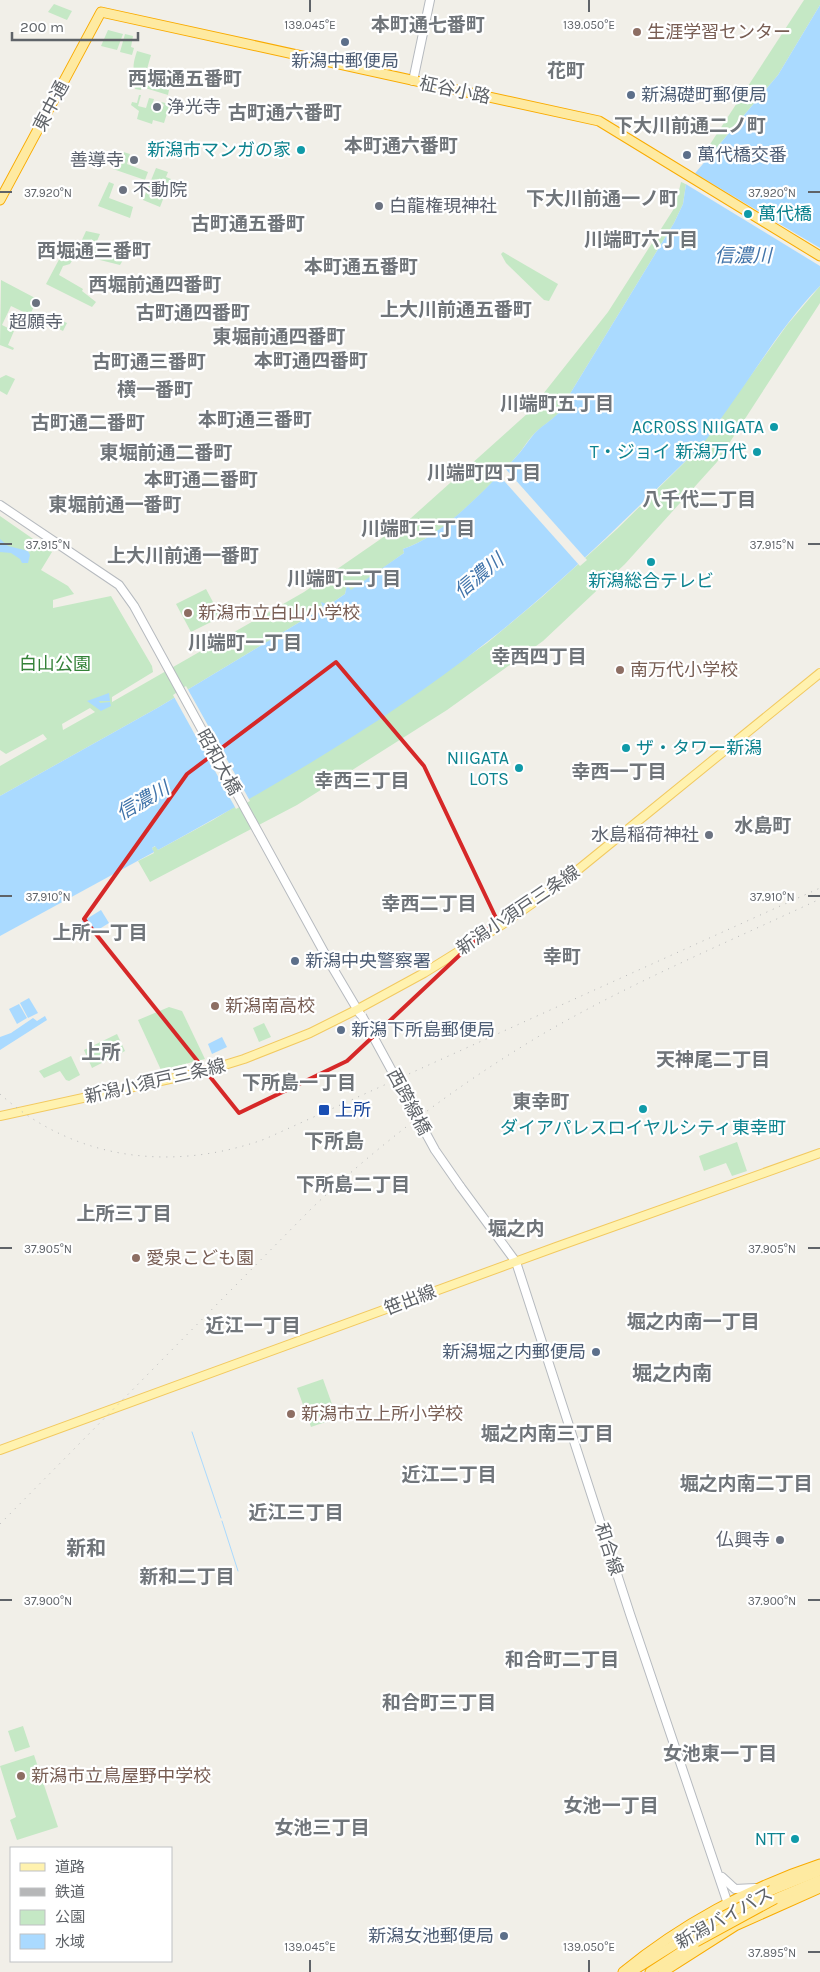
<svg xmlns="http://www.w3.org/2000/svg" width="820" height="1972" viewBox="0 0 820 1972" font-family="Karla,'Noto Sans JP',sans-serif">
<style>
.green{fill:#c5e8c5;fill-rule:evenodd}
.water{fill:#aadaff}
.pier{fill:#f1efe8}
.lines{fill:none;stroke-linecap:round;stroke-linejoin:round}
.stream{stroke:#aadaff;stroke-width:1}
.secondary-casing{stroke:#b6babf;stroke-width:10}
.primary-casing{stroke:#f2c960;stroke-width:10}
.trunk-casing{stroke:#f9ab00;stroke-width:11}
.secondary{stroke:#fff;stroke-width:8}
.primary{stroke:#fff2af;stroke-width:8}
.trunk{stroke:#feeaa1;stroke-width:9}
.rail{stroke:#b6b7b8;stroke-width:1;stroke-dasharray:1 6;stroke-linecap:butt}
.secondary-bridge-casing{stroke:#b6babf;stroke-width:10;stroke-linecap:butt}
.trunk-bridge-casing{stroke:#f9ab00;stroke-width:11;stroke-linecap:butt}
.secondary-bridge{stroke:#fff;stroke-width:8}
.trunk-bridge{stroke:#feeaa1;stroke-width:9}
.marked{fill:none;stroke:#d62828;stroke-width:4;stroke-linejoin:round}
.ticks{fill:none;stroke:#5f6368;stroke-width:2}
.education-dot{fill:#8d6e63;stroke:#fff;stroke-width:2}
.service-dot{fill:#5c6f8a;stroke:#fff;stroke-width:2}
.worship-dot{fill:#6b7280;stroke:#fff;stroke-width:2}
.culture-dot{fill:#0f9aa8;stroke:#fff;stroke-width:2}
.transit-dot{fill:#1a4fb4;stroke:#fff;stroke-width:2}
.labels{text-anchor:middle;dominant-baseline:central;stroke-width:4.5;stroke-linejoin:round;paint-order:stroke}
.education-label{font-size:18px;fill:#785e54;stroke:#fff;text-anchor:start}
.service-label{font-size:18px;fill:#4e5e75;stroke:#fff;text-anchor:start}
.street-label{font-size:18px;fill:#5f6368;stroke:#fff}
.worship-label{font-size:18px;fill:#5b616d;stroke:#fff;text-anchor:start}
.culture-label{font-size:18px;fill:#0d838f;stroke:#fff;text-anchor:end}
.park-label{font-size:18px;fill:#348238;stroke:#fff}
.transit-label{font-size:18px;fill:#164399;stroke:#fff;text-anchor:start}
.neighbourhood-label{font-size:19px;font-weight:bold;fill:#70757a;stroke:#fff}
.water-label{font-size:19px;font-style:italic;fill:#4174aa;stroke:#fff}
.quarter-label{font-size:20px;font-weight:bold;fill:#70757a;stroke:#fff}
.ticks-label{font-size:12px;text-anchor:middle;fill:#5f6368;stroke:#fff;stroke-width:4.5;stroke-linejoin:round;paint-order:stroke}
</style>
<rect width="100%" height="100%" fill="#f1efe8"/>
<!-- green -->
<g class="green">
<path d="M804 0H820V5L778 75 707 159 703 155Z"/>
<path d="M54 4 72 11 67 20 48 12Z"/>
<path d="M108 30 123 34 117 50 101 46Z"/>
<path d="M125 34 133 36 131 47 134 48 132 55 120 52Z"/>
<path d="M137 51 151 55 141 90 135 89 137 78C131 70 134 60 137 51Z"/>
<path d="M149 74 159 76 157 86 169 90 168 95 145 88Z"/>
<path d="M139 95H141L138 106 146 108 149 98 154 99 151 109 161 112 164 105 161 102 170 104 164 123 153 120 152 124 137 119 139 111 131 105 132 102 137 103Z"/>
<path d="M120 151 130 154 127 164 148 172 145 180 113 169Z"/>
<path d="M156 168 168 172 166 177 171 179 160 207 143 200Z"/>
<path d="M109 182 114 184 109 198 133 207 130 218 98 206Z"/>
<path d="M681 182 686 184 683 204 674 223 565 402C562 415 544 424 534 434 527 441 522 451 515 458 489 487 440 538 403 549L404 553 351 591 347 586 345 594 329 605 321 603 323 608 159 707 0 796V766L47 739 43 734 6 754 0 750V516L52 552 41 570 68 586 74 594 53 600V608L111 596 152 666 153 672 112 697V702L304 592 411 518 528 413 608 312 675 207ZM90 708 95 712 63 730 62 724Z"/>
<path d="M86 231 100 234 97 241 107 246 106 251 123 260 120 265 76 254 70 264 63 266 59 275 83 289 82 291 96 302 92 307 46 284 63 252 69 255H75Z"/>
<path d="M503 252 558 284 549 301 544 300 506 263 501 254Z"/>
<path d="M1 280 37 299 31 313 49 321 53 317 67 323 63 331 11 306 2 325 14 331 8 345 14 348 13 350 0 345Z"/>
<path d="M820 286V303L717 462 625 564 543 641 447 710 297 805 150 882 138 861 154 853 152 848 156 846 158 850 213 820 380 718 487 643 542 597 617 529 697 450 787 325Z"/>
<path d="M6 375 15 379 7 395 0 391V378Z"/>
<path d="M206 589 221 617 191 632 176 604Z"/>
<path d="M169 1007 182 1011 205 1059 161 1070 138 1020Z"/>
<path d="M264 1023 271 1037 259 1042 253 1028Z"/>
<path d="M117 1034 125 1051 92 1068 84 1050Z"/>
<path d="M71 1056 80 1075 69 1081 66 1080 60 1071 44 1078 39 1071Z"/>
<path d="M737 1142 747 1171 732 1176 726 1163 704 1171 699 1156Z"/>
<path d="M323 1379 337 1418 311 1427 297 1388Z"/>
<path d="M23 1726 30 1747 15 1752 8 1731Z"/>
<path d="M34 1755 58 1827 17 1840 10 1820 16 1817 0 1766Z"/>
</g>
<!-- water -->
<g class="water">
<path d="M820 5V286C784 322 757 369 727 410 718 422 709 438 698 449 629 515 563 583 487 642 386 722 271 788 158 850L155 846 152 848 154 852 0 936V796L159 707 323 608 321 602 329 605 345 594 347 585 351 590 404 553 403 549C440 538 488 487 515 458 522 451 527 442 534 434 543 424 562 415 565 402L674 223 683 204 686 184 778 75Z"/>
<path d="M0 539 8 546 28 551 30 555 28 563H22L20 559 11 553 0 552Z"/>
<path d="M109 693 110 701H99L100 703 110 702 111 706 101 711 87 701Z"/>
<path d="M101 910 109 923 88 936 80 923Z"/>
<path d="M29 998 38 1013 28 1018 20 1003Z"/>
<path d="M19 1004 27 1018 17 1024 9 1009Z"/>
<path d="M45 1016 47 1020 0 1050V1037L11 1033 33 1018 37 1021Z"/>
<path d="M222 1037 227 1047 212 1054 208 1044Z"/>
</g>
<!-- pier -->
<g class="pier">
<path d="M691 171 820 248V266L684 183Z"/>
<path d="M503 466 587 560 580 566 497 473Z"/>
<path d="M186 686 250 801 236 809 173 695Z"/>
</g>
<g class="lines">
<!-- stream -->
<g class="stream">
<path d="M192 1432 221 1518"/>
<path d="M222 1521 238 1571"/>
</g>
<!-- secondary casing -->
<g class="secondary-casing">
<g id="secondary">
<path d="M413 81 430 0"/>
<path d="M0 505 119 585 134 606 331 965 360 1014"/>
<path d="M460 1186 516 1262 630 1614 729 1907"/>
<path d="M722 1877 735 1889 755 1888"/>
</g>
</g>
<!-- primary casing -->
<g class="primary-casing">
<g id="primary">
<path d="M0 1116 202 1072 244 1059 310 1033 358 1009 424 973 503 924 563 882 820 673"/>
<path d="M0 1450 556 1247 820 1153"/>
</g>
</g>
<!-- trunk casing -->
<g class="trunk-casing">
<g id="trunk">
<path d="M0 200 101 12 599 121 820 256"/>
<path d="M772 1890 820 1871"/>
<path d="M775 1899 820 1880"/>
<path d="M623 1972C680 1925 750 1887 820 1864"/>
<path d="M631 1972 693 1933"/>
<path d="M650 1972 696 1942"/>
<path d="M663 1972 735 1926 820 1888"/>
</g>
</g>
<!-- secondary -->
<use href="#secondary" class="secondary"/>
<!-- primary -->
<use href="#primary" class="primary"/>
<!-- trunk -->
<use href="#trunk" class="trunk"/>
<!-- rail -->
<g class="rail">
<path d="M0 1094C75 1161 173 1172 265 1139L820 888"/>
<path d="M0 1524 312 1208C381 1142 459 1084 541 1035 630 983 726 943 820 899"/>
</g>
<!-- secondary-bridge casing -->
<g class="secondary-bridge-casing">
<path id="secondary-bridge" d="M362 1016 435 1150 460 1186"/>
</g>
<!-- trunk-bridge casing -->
<g class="trunk-bridge-casing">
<g id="trunk-bridge">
<path d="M693 1933 772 1890"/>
<path d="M696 1942 775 1899"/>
</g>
</g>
<!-- secondary-bridge -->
<use href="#secondary-bridge" class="secondary-bridge"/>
<!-- trunk-bridge -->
<use href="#trunk-bridge" class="trunk-bridge"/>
</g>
<!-- marked area -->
<path class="marked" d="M336 662 424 766 497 920 347 1061 239 1113 84 919 187 774Z"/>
<!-- ticks -->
<path class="ticks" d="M310 0V12M589 0V12M0 192H12M808 192H820M0 544H12M808 544H820M0 896H12M808 896H820M0 1248H12M808 1248H820M0 1600H12M808 1600H820M808 1952H820M310 1960V1972M589 1960V1972"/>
<!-- markers -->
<g class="education-dot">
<circle cx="637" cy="32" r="5"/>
<circle cx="188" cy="613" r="5"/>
<circle cx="620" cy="670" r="5"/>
<circle cx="215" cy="1006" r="5"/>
<circle cx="136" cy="1258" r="5"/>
<circle cx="291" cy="1414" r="5"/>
<circle cx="21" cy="1776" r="5"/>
</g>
<g class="service-dot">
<circle cx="345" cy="42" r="5"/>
<circle cx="631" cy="95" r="5"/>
<circle cx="687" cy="155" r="5"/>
<circle cx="295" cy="961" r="5"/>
<circle cx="341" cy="1030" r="5"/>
<circle cx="596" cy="1352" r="5"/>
<circle cx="504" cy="1936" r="5"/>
</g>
<g class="worship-dot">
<circle cx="157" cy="107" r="5"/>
<circle cx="134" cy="160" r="5"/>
<circle cx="123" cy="190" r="5"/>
<circle cx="379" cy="206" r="5"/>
<circle cx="36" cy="303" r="5"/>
<circle cx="709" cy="835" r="5"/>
<circle cx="780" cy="1540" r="5"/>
</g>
<g class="culture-dot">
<circle cx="301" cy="150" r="5"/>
<circle cx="748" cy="214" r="5"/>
<circle cx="774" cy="427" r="5"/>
<circle cx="757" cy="452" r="5"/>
<circle cx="651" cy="562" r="5"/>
<circle cx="626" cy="748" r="5"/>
<circle cx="519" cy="768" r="5"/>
<circle cx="643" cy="1109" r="5"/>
<circle cx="795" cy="1839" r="5"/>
</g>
<rect class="transit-dot" x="318" y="1104" width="12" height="12" rx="2.5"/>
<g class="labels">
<!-- education labels -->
<g class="education-label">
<text x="647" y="32">生涯学習センター</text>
<text x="198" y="613">新潟市立白山小学校</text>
<text x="630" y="670">南万代小学校</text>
<text x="225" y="1006">新潟南高校</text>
<text x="146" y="1258">愛泉こども園</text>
<text x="301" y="1414">新潟市立上所小学校</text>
<text x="31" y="1776">新潟市立鳥屋野中学校</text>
</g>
<!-- service labels -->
<g class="service-label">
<text x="345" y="61" text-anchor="middle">新潟中郵便局</text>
<text x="641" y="95">新潟礎町郵便局</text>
<text x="697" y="155">萬代橋交番</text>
<text x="305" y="961">新潟中央警察署</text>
<text x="351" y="1030">新潟下所島郵便局</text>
<text x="586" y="1352" text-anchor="end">新潟堀之内郵便局</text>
<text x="494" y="1936" text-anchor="end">新潟女池郵便局</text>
</g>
<!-- street labels -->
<g class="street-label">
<text transform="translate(455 90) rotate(12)">柾谷小路</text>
<text transform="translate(51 106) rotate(-62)">東中通</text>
<text transform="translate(219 762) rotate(61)">昭和大橋</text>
<text transform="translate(518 910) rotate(-34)">新潟小須戸三条線</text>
<text transform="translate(155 1081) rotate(-13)">新潟小須戸三条線</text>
<text transform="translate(409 1102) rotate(62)">西跨線橋</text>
<text transform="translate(410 1300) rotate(-21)">笹出線</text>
<text transform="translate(609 1549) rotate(72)">和合線</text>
<text transform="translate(724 1918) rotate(-29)">新潟バイパス</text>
</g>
<!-- worship labels -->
<g class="worship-label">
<text x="167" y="107">浄光寺</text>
<text x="124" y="160" text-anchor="end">善導寺</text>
<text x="133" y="190">不動院</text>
<text x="389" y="206">白龍権現神社</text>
<text x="36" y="322" text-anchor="middle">超願寺</text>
<text x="699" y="835" text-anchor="end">水島稲荷神社</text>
<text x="770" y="1540" text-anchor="end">仏興寺</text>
</g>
<!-- culture labels -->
<g class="culture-label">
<text x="291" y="150">新潟市マンガの家</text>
<text x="758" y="214" text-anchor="start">萬代橋</text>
<text x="764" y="427">ACROSS NIIGATA</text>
<text x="747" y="452">T・ジョイ 新潟万代</text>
<text x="651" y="581" text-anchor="middle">新潟総合テレビ</text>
<text x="636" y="748" text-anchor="start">ザ・タワー新潟</text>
<text x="509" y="758">NIIGATA<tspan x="509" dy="21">LOTS</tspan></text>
<text x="643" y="1128" text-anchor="middle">ダイアパレスロイヤルシティ東幸町</text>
<text x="785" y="1839">NTT</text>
</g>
<!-- park labels -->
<g class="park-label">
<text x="55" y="664">白山公園</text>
</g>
<!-- transit labels -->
<g class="transit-label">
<text x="335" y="1110">上所</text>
</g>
<!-- neighbourhood labels -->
<g class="neighbourhood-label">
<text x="428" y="25">本町通七番町</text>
<text x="566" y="71">花町</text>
<text x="185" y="79">西堀通五番町</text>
<text x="285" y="113">古町通六番町</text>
<text x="690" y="126">下大川前通二ノ町</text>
<text x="401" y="146">本町通六番町</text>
<text x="602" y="199">下大川前通一ノ町</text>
<text x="248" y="224">古町通五番町</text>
<text x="641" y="240">川端町六丁目</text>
<text x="94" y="251">西堀通三番町</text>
<text x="361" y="267">本町通五番町</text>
<text x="155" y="285">西堀前通四番町</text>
<text x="456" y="310">上大川前通五番町</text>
<text x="193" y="313">古町通四番町</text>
<text x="279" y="337">東堀前通四番町</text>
<text x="311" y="361">本町通四番町</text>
<text x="149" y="362">古町通三番町</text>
<text x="155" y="390">横一番町</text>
<text x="557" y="404">川端町五丁目</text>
<text x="255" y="420">本町通三番町</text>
<text x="88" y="423">古町通二番町</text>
<text x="166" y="453">東堀前通二番町</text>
<text x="484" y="473">川端町四丁目</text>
<text x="201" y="480">本町通二番町</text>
<text x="699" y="500">八千代二丁目</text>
<text x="115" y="505">東堀前通一番町</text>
<text x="418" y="529">川端町三丁目</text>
<text x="183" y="556">上大川前通一番町</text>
<text x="344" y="579">川端町二丁目</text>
<text x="245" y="643">川端町一丁目</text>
<text x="539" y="657">幸西四丁目</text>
<text x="619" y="772">幸西一丁目</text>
<text x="362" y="781">幸西三丁目</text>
<text x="763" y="826">水島町</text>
<text x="429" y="904">幸西二丁目</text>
<text x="100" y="933">上所一丁目</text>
<text x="562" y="957">幸町</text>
<text x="713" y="1060">天神尾二丁目</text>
<text x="299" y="1083">下所島一丁目</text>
<text x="541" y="1102">東幸町</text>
<text x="353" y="1185">下所島二丁目</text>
<text x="124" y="1214">上所三丁目</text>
<text x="516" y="1229">堀之内</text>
<text x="693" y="1322">堀之内南一丁目</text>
<text x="253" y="1326">近江一丁目</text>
<text x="547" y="1434">堀之内南三丁目</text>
<text x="449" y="1475">近江二丁目</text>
<text x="746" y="1484">堀之内南二丁目</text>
<text x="296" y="1513">近江三丁目</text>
<text x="187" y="1577">新和二丁目</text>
<text x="562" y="1660">和合町二丁目</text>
<text x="439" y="1703">和合町三丁目</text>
<text x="720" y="1754">女池東一丁目</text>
<text x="611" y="1806">女池一丁目</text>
<text x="322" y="1828">女池三丁目</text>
</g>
<!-- water labels -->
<g class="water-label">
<text x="743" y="256">信濃川</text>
<text transform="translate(479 576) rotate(-40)">信濃川</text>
<text transform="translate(143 801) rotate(-30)">信濃川</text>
</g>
<!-- quarter labels -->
<g class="quarter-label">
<text x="101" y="1052">上所</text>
<text x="334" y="1141">下所島</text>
<text x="672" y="1373">堀之内南</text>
<text x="86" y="1548">新和</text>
</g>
</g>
<g class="ticks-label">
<text x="310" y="29">139.045°E</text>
<text x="589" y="29">139.050°E</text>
<text x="48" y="197">37.920°N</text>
<text x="772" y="197">37.920°N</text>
<text x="48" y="549">37.915°N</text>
<text x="772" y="549">37.915°N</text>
<text x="48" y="901">37.910°N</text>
<text x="772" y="901">37.910°N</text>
<text x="48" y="1253">37.905°N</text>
<text x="772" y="1253">37.905°N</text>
<text x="48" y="1605">37.900°N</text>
<text x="772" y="1605">37.900°N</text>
<text x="310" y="1951">139.045°E</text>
<text x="589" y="1951">139.050°E</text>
<text x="772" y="1957">37.895°N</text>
</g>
<!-- legend -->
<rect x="10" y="1847" width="162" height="115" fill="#ffffff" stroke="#bfc1c3"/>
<rect x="20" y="1863" width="25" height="8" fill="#fff2af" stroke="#bfc1c3"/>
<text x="55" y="1872" font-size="15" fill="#5f6368">道路</text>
<rect x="20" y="1888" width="25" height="8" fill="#b6b7b8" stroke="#bfc1c3"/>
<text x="55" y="1897" font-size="15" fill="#5f6368">鉄道</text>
<rect x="20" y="1910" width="25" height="15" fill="#c5e8c5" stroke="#bfc1c3"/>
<text x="55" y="1922" font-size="15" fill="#5f6368">公園</text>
<rect x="20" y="1934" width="25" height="15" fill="#aadaff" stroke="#bfc1c3"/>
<text x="55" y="1947" font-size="15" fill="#5f6368">水域</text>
<!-- scale -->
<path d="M12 32v8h126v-8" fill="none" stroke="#5f6368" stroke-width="2.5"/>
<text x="20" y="32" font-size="15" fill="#5f6368" stroke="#ffffff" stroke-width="4" paint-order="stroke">200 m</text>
</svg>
